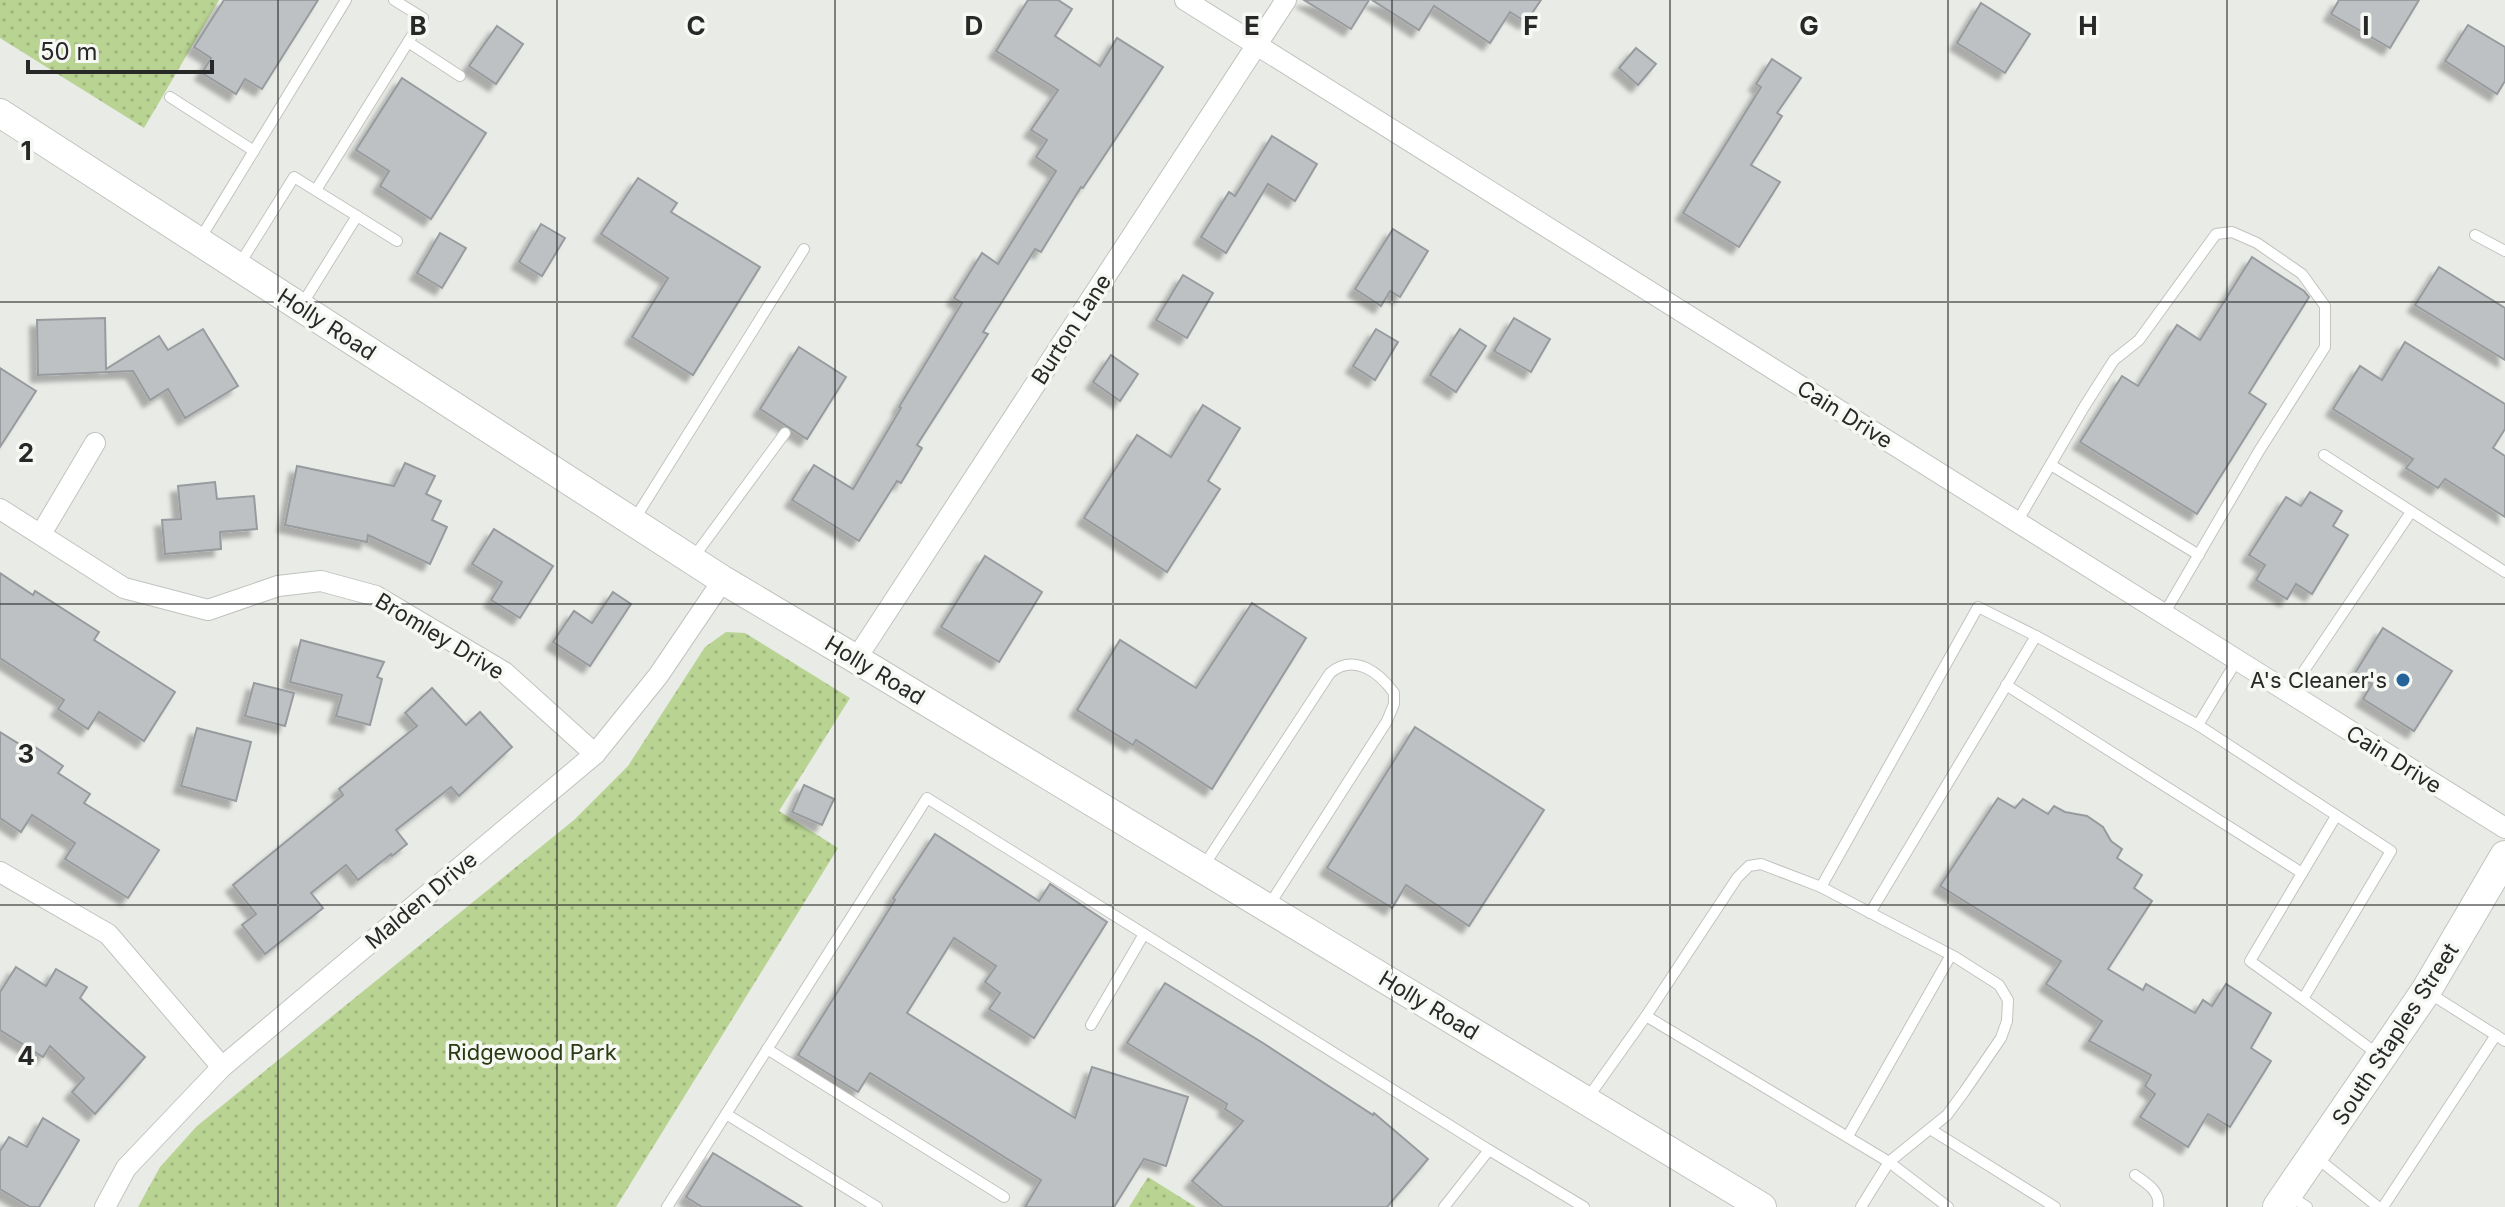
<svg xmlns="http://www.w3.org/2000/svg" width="2505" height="1207" viewBox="0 0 2505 1207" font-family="Inter,sans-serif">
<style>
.grass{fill:url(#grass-dots)}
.building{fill:#bdc1c4;stroke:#989b9e;stroke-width:2;filter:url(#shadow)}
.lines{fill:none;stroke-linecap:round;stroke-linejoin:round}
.lane-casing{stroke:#c1c3bf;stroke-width:12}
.street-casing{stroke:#c1c3bf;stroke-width:22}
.secondary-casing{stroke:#c1c3bf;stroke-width:30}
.primary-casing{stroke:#c1c3bf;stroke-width:32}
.lane{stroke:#fff;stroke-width:10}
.street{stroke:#fff;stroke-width:20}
.secondary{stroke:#fff;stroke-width:28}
.primary{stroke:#fff;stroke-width:30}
.grid{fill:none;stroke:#272827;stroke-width:2;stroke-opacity:0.55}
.poi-dot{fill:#24649a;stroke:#f6f8f4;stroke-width:3}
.labels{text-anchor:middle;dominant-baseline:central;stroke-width:7;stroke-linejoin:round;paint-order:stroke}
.street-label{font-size:22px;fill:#272827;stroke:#f6f8f4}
.poi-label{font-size:22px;fill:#272827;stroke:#f6f8f4;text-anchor:end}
.park-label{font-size:22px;fill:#2c3a13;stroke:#f6f8f4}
.grid-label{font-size:26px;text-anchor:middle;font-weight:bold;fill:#272827;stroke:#f6f8f4;stroke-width:7;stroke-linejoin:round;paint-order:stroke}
</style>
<defs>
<pattern id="grass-dots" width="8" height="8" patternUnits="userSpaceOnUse" patternTransform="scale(2)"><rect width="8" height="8" fill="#b9d393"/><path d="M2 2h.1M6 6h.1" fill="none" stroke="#9fb57f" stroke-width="1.8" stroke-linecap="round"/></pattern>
<filter id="shadow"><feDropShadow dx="-7" dy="7" stdDeviation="2" flood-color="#0004"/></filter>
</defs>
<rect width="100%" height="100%" fill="#e9ebe7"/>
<!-- grass -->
<g class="grass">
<path d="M0 0H219L144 128 0 38Z"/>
<path d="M726 632 745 633 850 698 779 811 838 848 616 1207H138L160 1167 197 1126 574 820 628 766 705 647Z"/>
<path d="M1148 1177 1196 1207H1129Z"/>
</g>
<!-- building -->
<g class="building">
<path d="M224 0H318L262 89 245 79 236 94 202 73 211 58 194 47Z"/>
<path d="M1028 0H1058L1072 9 1055 36 1100 66 1117 38 1163 67 1083 188 1081 187 1041 252 1035 249 983 332 988 334 917 445 922 448 901 483 897 481 859 541 792 500 814 465 853 489 901 408 899 407 962 303 954 298 982 253 998 264 1056 171 1036 157 1047 140 1031 130 1058 90 996 51Z"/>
<path d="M1304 0H1369L1351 29Z"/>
<path d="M1372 0H1541L1526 22 1510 12 1490 43 1434 6 1419 30Z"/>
<path d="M2339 0H2419L2390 48 2331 14Z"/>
<path d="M1981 3 2030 34 2005 73 1957 43Z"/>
<path d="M2468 25 2505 47V81L2497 94 2445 61Z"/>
<path d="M497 26 523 44 496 84 469 66Z"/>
<path d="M1636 48 1656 64 1638 85 1619 68Z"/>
<path d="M1772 59 1801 78 1777 113 1782 116 1751 165 1780 182 1739 247 1683 213 1761 87 1756 84Z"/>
<path d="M402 78 486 133 431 219 380 186 389 171 356 150Z"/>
<path d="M1272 136 1317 164 1295 201 1268 184 1226 253 1201 237 1229 192 1235 196Z"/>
<path d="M638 178 677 203 671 212 760 267 693 375 632 337 668 278 601 234Z"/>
<path d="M541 224 565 238 542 276 519 262Z"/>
<path d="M1393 229 1428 251 1400 297 1390 291 1381 306 1355 289Z"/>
<path d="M440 233 466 248 442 288 417 273Z"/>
<path d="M2252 257 2304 291 2309 297 2249 393 2266 404 2197 514 2080 442 2122 376 2138 386 2177 325 2200 340Z"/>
<path d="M2439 267 2505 308V360L2415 305Z"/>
<path d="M1183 275 1213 293 1187 338 1156 320Z"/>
<path d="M105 318 106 369 159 336 168 350 203 329 238 386 185 418 168 389 150 400 133 371 38 375 37 320Z"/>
<path d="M1514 318 1550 339 1531 372 1494 351Z"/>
<path d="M1376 329 1398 342 1375 380 1353 366Z"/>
<path d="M1460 329 1486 346 1456 392 1430 375Z"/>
<path d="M2405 342 2505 404V429L2493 448 2505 456V517L2445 479 2438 488 2406 468 2413 459 2333 409 2360 366 2382 380Z"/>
<path d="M799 347 846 377 807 439 760 409Z"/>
<path d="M1111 355 1138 374 1120 401 1093 382Z"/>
<path d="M0 368 36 391 0 447Z"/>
<path d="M1203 405 1240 428 1208 481 1220 489 1167 572 1084 518 1137 435 1171 457Z"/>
<path d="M405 463 435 476 426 494 441 501 432 520 447 527 430 564 368 535 367 542 285 525 297 466 394 486Z"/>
<path d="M215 482 217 499 254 496 257 529 220 532 221 549 165 554 162 520 181 519 178 486Z"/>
<path d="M2310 492 2342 511 2333 526 2348 535 2312 594 2296 584 2287 599 2256 580 2265 565 2249 555 2286 497 2301 506Z"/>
<path d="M494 529 553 566 520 618 491 600 502 582 472 564Z"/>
<path d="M985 556 1042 592 999 662 941 627Z"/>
<path d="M0 573 33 595 35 591 99 632 94 640 175 692 144 741 99 712 88 729 58 709 64 700 0 658Z"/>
<path d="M613 592 631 604 590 666 553 642 574 611 592 623Z"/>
<path d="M1252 603 1306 638 1212 789 1136 740 1133 745 1077 710 1120 640 1196 688Z"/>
<path d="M2383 628 2452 671 2414 731 2363 699 2372 684 2355 673Z"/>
<path d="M301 640 384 662 377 677 382 679 370 725 336 716 342 695 290 682Z"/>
<path d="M254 683 294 693 285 726 245 716Z"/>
<path d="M432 688 466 725 480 712 512 747 459 796 451 787 396 830 407 844 392 856 391 854 358 880 346 865 311 893 323 908 265 954 242 925 256 914 233 885 343 795 339 789 417 726 405 713Z"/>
<path d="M1415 727 1544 810 1469 926 1406 885 1392 908 1327 868Z"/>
<path d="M197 728 251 742 236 801 181 786Z"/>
<path d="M0 732 29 750 32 745 63 766 58 773 90 794 84 803 159 850 128 898 65 859 75 843 32 815 21 832 0 818Z"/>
<path d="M804 785 834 799 822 825 792 812Z"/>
<path d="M1998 798 2015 808 2023 799 2048 814 2054 806 2065 812 2087 816 2103 827 2111 841 2122 849 2117 858 2142 875 2134 888 2152 901 2108 969 2143 990 2146 984 2195 1013 2203 1000 2212 1006 2226 984 2271 1013 2251 1048 2271 1061 2230 1127 2208 1114 2188 1147 2140 1117 2155 1094 2145 1086 2151 1075 2089 1041 2102 1021 2046 984 2061 961 1940 886Z"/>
<path d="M935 834 1039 901 1050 884 1107 922 1034 1038 989 1009 1000 993 985 982 996 966 954 938 907 1013 1075 1118 1092 1067 1188 1097 1166 1166 1144 1159 1114 1207H1025L1041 1180 870 1073 858 1092 798 1055 895 900 893 898Z"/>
<path d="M16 967 46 986 56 969 87 987 80 998 145 1057 95 1114 72 1092 84 1078 50 1046 43 1057 0 1030V992Z"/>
<path d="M1165 983 1263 1043 1373 1115 1374 1113 1428 1159 1387 1207H1223L1192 1181 1243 1121 1225 1109 1227 1104 1127 1043Z"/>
<path d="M43 1118 79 1140 39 1207H30L0 1189V1151L9 1137 27 1147Z"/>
<path d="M713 1153 802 1207H702L686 1197Z"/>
</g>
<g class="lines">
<!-- lane casing -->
<g class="lane-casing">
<g id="lane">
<path d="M408 42 460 76"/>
<path d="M170 97 254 151"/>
<path d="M316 190 423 18 394 0"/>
<path d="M357 216 397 241"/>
<path d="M2475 235 2505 251"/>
<path d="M200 239 346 0"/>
<path d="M239 265 294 177 357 216 301 306"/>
<path d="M2324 455 2505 572"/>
<path d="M2051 465 2199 555"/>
<path d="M634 520 804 249"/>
<path d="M2017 522 2084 407 2114 360 2139 340 2216 234 2232 232 2257 243 2302 274 2325 306V347L2259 451 2164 614"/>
<path d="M693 558 785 433"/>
<path d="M2006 685 2302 873"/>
<path d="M2289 693 2411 512"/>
<path d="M2198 725 2391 851 2303 999 2379 1055"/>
<path d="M1203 867 1330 673C1354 653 1379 672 1394 693V704L1387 721 1268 907"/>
<path d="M1821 887 1978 607 2036 636"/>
<path d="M1870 913 2036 636 2198 725 2237 660"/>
<path d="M2429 993 2505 1041"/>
<path d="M2303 999 2250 961 2336 816"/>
<path d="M1646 1016 1889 1162 1948 1207"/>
<path d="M1091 1025 1144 934"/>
<path d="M767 1049 1004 1197"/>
<path d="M1587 1099 1646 1016 1737 878 1749 866 1761 864 1821 887 1955 957 1999 985 2008 1000 2007 1021 2001 1038 1964 1092 1947 1115 1889 1162 1861 1207"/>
<path d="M726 1114 927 798 1489 1150"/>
<path d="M1930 1129 2055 1207"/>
<path d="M1848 1136 1951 955"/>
<path d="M2317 1158 2378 1207"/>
<path d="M2135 1175C2146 1183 2161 1191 2158 1207"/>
<path d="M2289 1195 2307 1207"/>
<path d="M667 1207 726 1114 877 1207"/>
<path d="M1444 1207 1489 1150 1584 1207"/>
<path d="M2383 1207 2496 1035"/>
</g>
</g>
<!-- street casing -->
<g class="street-casing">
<g id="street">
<path d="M1185 0 2505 828"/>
<path d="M0 509 124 588 208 610 278 586 321 581 376 596 504 672 595 754"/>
<path d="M41 534 95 443"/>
<path d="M856 659 1286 0"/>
<path d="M0 872 108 934 222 1067"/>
<path d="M105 1207 126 1168 222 1067 595 754 658 676 723 580"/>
</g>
</g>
<!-- secondary casing -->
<g class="secondary-casing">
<path id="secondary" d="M0 113 723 580 856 659 1762 1207"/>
</g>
<!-- primary casing -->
<g class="primary-casing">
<path id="primary" d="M2278 1207 2426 991 2505 856"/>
</g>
<!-- lane -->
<use href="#lane" class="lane"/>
<!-- street -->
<use href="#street" class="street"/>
<!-- secondary -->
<use href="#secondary" class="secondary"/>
<!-- primary -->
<use href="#primary" class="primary"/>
</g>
<!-- grid -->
<path class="grid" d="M278 0V1207M557 0V1207M835 0V1207M1113 0V1207M1392 0V1207M1670 0V1207M1948 0V1207M2227 0V1207M0 302H2505M0 604H2505M0 905H2505"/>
<!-- markers -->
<circle class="poi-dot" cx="2403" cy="680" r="8"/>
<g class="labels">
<!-- street labels -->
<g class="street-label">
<text transform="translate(327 324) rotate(33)">Holly Road</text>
<text transform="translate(1071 329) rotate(-57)">Burton Lane</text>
<text transform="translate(1845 414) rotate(32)">Cain Drive</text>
<text transform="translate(440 636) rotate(31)">Bromley Drive</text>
<text transform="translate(875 670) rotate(31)">Holly Road</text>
<text transform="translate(2394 759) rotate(32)">Cain Drive</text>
<text transform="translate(421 900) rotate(-40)">Malden Drive</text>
<text transform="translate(1429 1005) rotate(31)">Holly Road</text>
<text transform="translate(2395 1034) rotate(-57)">South Staples Street</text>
</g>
<!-- poi labels -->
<g class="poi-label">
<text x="2387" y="680">A's Cleaner's</text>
</g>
<!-- park labels -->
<g class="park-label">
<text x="532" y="1052">Ridgewood Park</text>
</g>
</g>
<g class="grid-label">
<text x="418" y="35">B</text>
<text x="696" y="35">C</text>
<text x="974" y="35">D</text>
<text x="1252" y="35">E</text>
<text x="1531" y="35">F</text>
<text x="1809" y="35">G</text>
<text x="2088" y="35">H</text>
<text x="2366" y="35">I</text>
<text x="26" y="160">1</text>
<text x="26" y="462">2</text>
<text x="26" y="763">3</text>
<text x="26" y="1065">4</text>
</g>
<!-- scale -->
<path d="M28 60v12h184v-12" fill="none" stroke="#272827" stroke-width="4"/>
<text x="40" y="60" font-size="24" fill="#272827" stroke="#f6f8f4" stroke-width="6" paint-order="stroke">50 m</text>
</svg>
